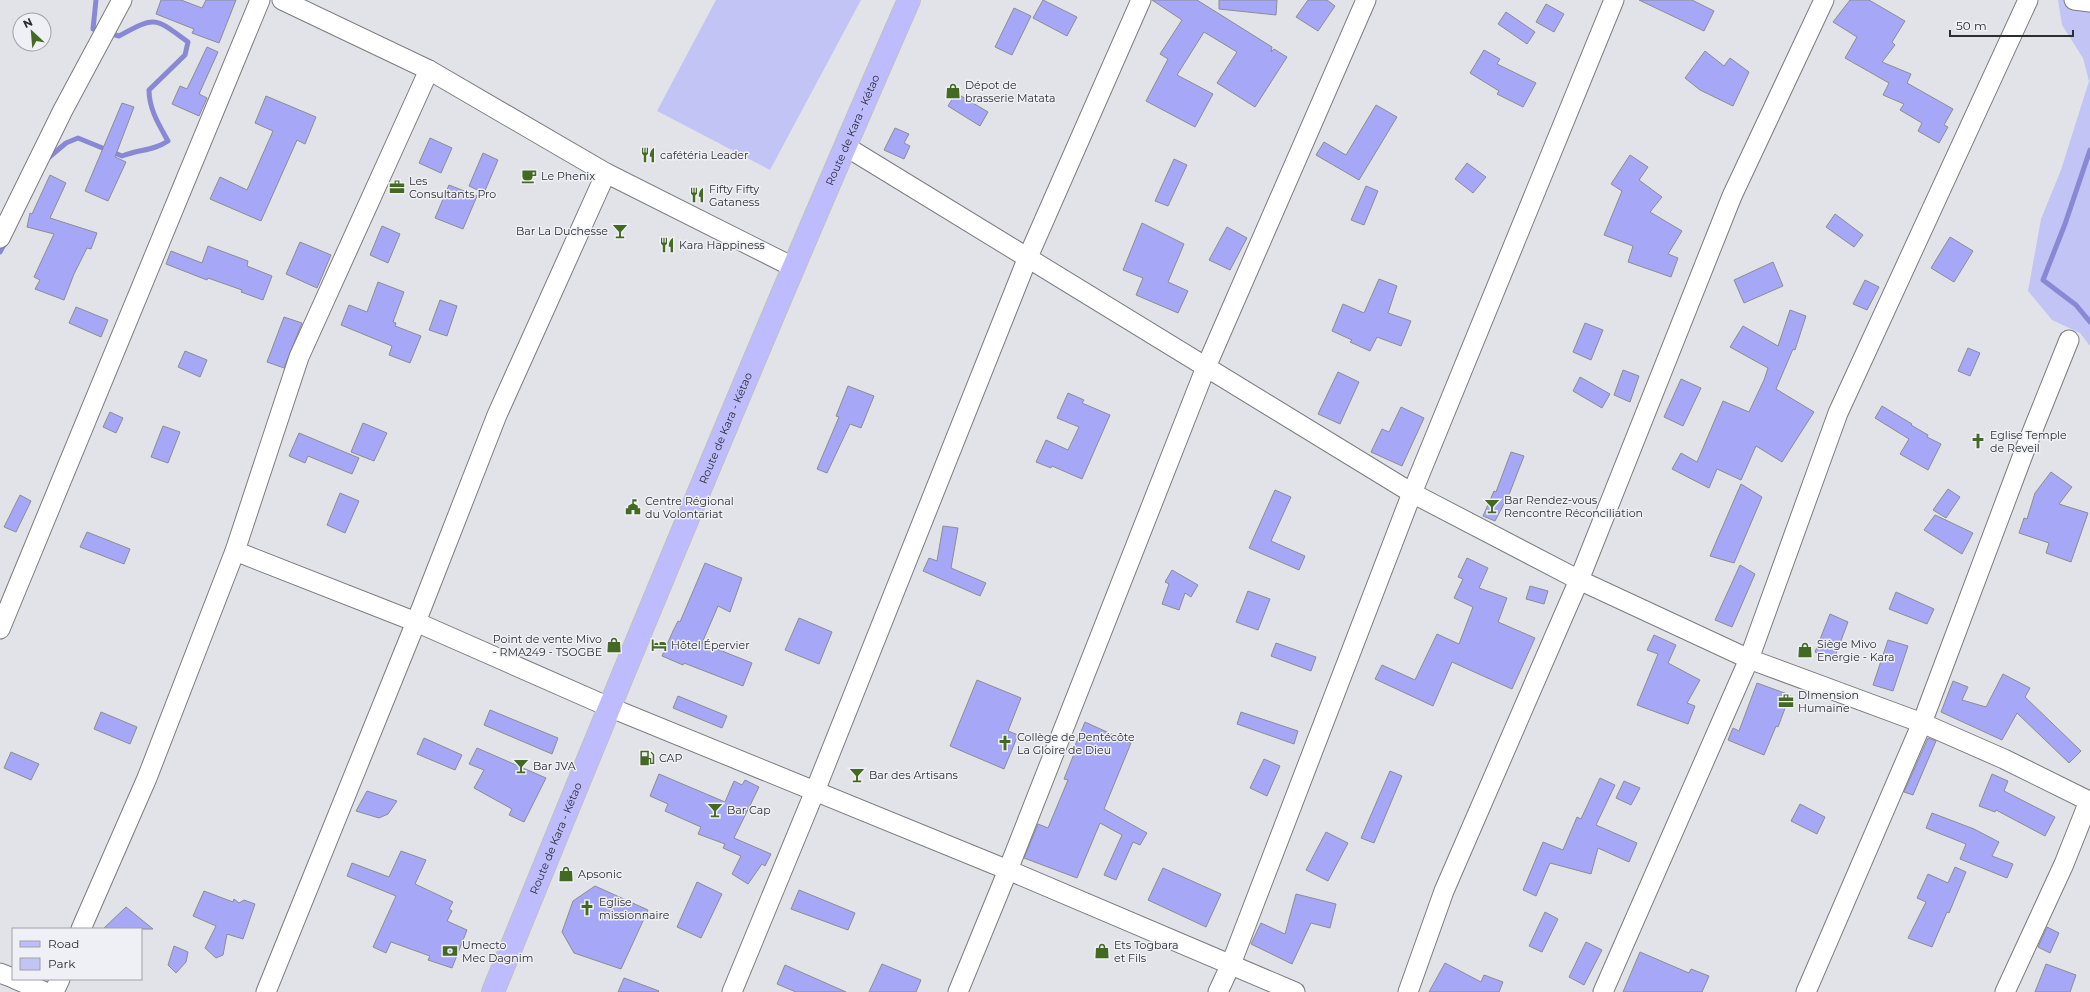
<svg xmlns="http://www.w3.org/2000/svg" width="2090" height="992" viewBox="0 0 2090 992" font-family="Montserrat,sans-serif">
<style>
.green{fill:#c2c4f6}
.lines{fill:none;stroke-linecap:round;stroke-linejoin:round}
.stream{stroke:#8888d5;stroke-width:5}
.building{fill:#a6a7f7;stroke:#8c8d91}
.street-casing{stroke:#7c7c81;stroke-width:21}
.primary-casing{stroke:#c0c0c1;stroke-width:24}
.street{stroke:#fff;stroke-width:19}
.primary{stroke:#bebcfe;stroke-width:22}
.labels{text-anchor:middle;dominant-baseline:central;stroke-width:3;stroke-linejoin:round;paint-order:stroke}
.poi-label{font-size:11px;fill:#2d2d2f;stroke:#eff0f5;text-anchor:start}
.street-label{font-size:11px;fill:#2d2d2f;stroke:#eff0f5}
</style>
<rect width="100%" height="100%" fill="#e2e3e8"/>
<!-- green -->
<g class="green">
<path d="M716 0H861L770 170 657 111Z"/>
<path d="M2058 0H2090V346L2080 333 2052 320 2028 291 2041 219 2061 170 2089 81 2083 58 2062 25Z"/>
</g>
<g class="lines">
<!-- stream -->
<g class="stream">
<path d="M2090 150 2065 224 2043 280 2076 305 2090 322"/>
<path d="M47 159 66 143 78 138 122 156C140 149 153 151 168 141 159 125 149 109 149 90L185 55 188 42C154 17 156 16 119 36L93 29 96 0"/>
<path d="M0 252 6 241"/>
</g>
</g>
<!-- building -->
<g class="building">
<path d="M161 0H181L202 8 206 0H236L219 43 192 33 194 29 156 14Z"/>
<path d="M1043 0 1077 17 1067 36 1033 18Z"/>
<path d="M1152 0H1197L1272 47 1271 52 1274 49 1287 57 1255 107 1217 83 1237 52 1204 32 1177 75 1213 94 1195 127 1146 101 1168 59 1160 54 1182 20Z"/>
<path d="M1219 0H1277L1276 15 1219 9Z"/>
<path d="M1308 0H1327L1335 6 1318 31 1296 17Z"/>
<path d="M1639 0H1692L1714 11 1704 31Z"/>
<path d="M1850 0H1869L1905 21 1892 42 1895 45 1882 62 1911 74 1907 83 1953 109 1944 125 1948 127 1939 143 1918 131 1922 123 1900 110 1904 104 1883 95 1889 83 1845 58 1857 37 1833 22Z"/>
<path d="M1546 4 1564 14 1554 32 1536 22Z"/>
<path d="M1014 8 1031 16 1012 55 995 47Z"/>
<path d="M1506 12 1535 32 1527 44 1498 24Z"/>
<path d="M207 47 218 52 199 94 207 98 199 116 172 104 180 86 187 89Z"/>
<path d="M1484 50 1500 59 1497 64 1536 83 1523 107 1497 94 1499 91 1470 73Z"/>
<path d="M1705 51 1724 66 1730 58 1749 72 1733 106 1700 90 1685 78Z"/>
<path d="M956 93 988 112 980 126 948 106Z"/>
<path d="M266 96 316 117 305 144 297 140 261 221 210 199 220 177 247 190 273 131 255 123Z"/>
<path d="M122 103 134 107 115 157 126 162 108 201 85 191Z"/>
<path d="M1376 105 1397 117 1359 180 1316 155 1324 142 1346 155Z"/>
<path d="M895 128 909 134 904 143 910 146 904 159 884 150Z"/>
<path d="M430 138 452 148 441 173 419 163Z"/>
<path d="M483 153 498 160 484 193 469 186Z"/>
<path d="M1630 155 1648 167 1639 180 1662 197 1650 212 1682 231 1668 254 1678 258 1671 277 1628 262 1633 246 1604 235 1622 191 1611 184Z"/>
<path d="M1174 159 1187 165 1168 206 1155 201Z"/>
<path d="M1467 163 1486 177 1473 193 1455 179Z"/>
<path d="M50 175 66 183 50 218 97 233 91 249 87 248 74 274 64 300 35 289 40 280 34 277 54 234 27 227 30 213 32 214Z"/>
<path d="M449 185 477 196 463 229 435 218Z"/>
<path d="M1366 186 1378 191 1364 225 1351 220Z"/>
<path d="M1835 214 1863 235 1854 247 1826 227Z"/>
<path d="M1142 223 1184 244 1168 282 1188 291 1178 313 1136 295 1143 278 1123 270Z"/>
<path d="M382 226 400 234 388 263 370 255Z"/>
<path d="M1227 227 1247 238 1230 270 1209 260Z"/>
<path d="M1950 237 1973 251 1954 282 1931 268Z"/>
<path d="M300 242 331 255 317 288 286 274Z"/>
<path d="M208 246 248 261 247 266 272 276 263 300 241 292 242 290 208 278 207 280 166 264 171 251 202 263Z"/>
<path d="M1773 262 1783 286 1744 303 1734 280Z"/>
<path d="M1379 279 1397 286 1388 313 1411 321 1401 346 1377 337 1370 351 1350 342 1352 340 1332 331 1343 304 1364 313Z"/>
<path d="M1865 280 1879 287 1867 310 1853 304Z"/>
<path d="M378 282 404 292 393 322 396 323 395 326 421 336 410 363 389 355 392 346 341 325 349 305 367 312Z"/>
<path d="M440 300 457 306 447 336 429 330Z"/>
<path d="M76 307 108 320 101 337 69 323Z"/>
<path d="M1790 310 1806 316 1795 350 1793 349 1776 389 1814 412 1782 462 1756 446 1741 480 1717 469 1709 488 1672 469 1681 453 1697 462 1723 401 1749 412 1764 380 1768 368 1730 347 1743 326 1778 346Z"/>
<path d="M284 317 302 323 284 368 267 362Z"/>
<path d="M1585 323 1603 330 1591 360 1573 352Z"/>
<path d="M1968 348 1980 353 1970 376 1958 371Z"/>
<path d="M185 351 207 360 200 377 178 367Z"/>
<path d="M1623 370 1639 376 1630 402 1614 395Z"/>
<path d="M1338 372 1359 382 1340 424 1318 414Z"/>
<path d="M1580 377 1610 394 1602 408 1573 391Z"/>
<path d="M1681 379 1701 388 1683 426 1664 417Z"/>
<path d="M848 386 874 396 861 428 850 424 827 473 817 469 839 417 836 416Z"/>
<path d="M1068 393 1084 400 1082 403 1110 415 1082 479 1052 466 1051 468 1036 462 1046 440 1068 450 1079 427 1057 418Z"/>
<path d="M1882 406 1912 424 1911 425 1928 435 1927 437 1941 444 1928 470 1900 454 1909 439 1875 418Z"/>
<path d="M1401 407 1424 418 1402 466 1371 452 1382 429 1389 432Z"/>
<path d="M110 412 123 418 116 433 103 427Z"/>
<path d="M363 423 387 433 374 461 351 452Z"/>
<path d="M163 426 180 432 168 463 151 457Z"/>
<path d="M299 433 359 458 352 474 308 456 305 463 289 456Z"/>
<path d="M1511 452 1524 456 1510 492 1495 521 1483 516 1494 491 1496 492Z"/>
<path d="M2051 472 2072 487 2059 504 2088 513 2071 562 2046 553 2049 543 2019 533 2024 518 2027 519 2035 493Z"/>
<path d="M1741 484 1762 497 1734 563 1710 556Z"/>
<path d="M1948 489 1960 497 1946 518 1933 510Z"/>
<path d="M1275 490 1291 497 1271 541 1305 556 1299 570 1249 548Z"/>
<path d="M340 493 359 501 345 533 327 525Z"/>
<path d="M20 495 31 501 16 532 4 527Z"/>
<path d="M1935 515 1973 533 1962 554 1924 530Z"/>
<path d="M943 526 958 528 951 568 986 583 980 596 923 571 929 558 937 561Z"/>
<path d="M87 532 130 549 124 564 80 547Z"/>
<path d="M1467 558 1488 568 1479 588 1507 598 1498 622 1535 638 1512 689 1452 662 1433 706 1375 679 1382 665 1415 680 1437 634 1459 644 1473 607 1454 598 1463 579 1458 577Z"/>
<path d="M705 563 742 578 730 612 718 606 702 643 752 663 743 686 684 663 683 665 662 656 673 631 678 621 680 622Z"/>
<path d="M1740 565 1755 574 1732 627 1715 620Z"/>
<path d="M1172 570 1198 585 1191 597 1185 593 1179 610 1162 604 1169 584 1165 582Z"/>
<path d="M1530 586 1548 591 1544 604 1526 599Z"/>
<path d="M1248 591 1270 599 1258 630 1236 622Z"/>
<path d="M1896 592 1934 609 1927 624 1889 609Z"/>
<path d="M1830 614 1848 622 1834 659 1815 652Z"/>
<path d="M799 618 832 632 819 664 785 650Z"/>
<path d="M1654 635 1676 645 1668 663 1700 680 1687 703 1695 706 1688 724 1637 705 1658 654 1647 650Z"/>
<path d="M1888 640 1908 646 1893 691 1873 685Z"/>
<path d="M1276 643 1316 657 1311 671 1271 656Z"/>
<path d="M2003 674 2030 688 2025 697 2081 751 2069 763 2017 713 2002 740 1941 712 1953 681 1968 687 1962 700 1986 707Z"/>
<path d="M977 680 1021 698 1008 731 1018 735 1004 769 950 746Z"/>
<path d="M1757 683 1790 695 1778 727 1776 726 1764 755 1728 740 1733 728 1739 731Z"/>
<path d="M678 696 727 716 722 728 673 708Z"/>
<path d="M490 710 558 738 552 754 484 725Z"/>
<path d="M101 712 137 727 130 744 94 729Z"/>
<path d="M1241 712 1298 731 1294 744 1237 724Z"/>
<path d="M1085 722 1131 743 1104 809 1147 833 1140 845 1133 842 1116 880 1104 875 1122 835 1100 823 1077 878 1024 858 1038 824 1048 828 1068 780 1064 779 1076 749 1074 748Z"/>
<path d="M424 738 462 755 455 770 417 754Z"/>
<path d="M1928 738 1936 741 1913 795 1904 792Z"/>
<path d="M477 748 546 778 524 822 509 815 512 809 474 788 484 770 469 764Z"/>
<path d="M11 752 39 764 31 780 4 768Z"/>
<path d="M1264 759 1280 766 1267 796 1250 788Z"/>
<path d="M1390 771 1402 776 1374 843 1361 838Z"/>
<path d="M659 774 725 802 734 781 742 785 745 780 759 787 734 838 771 854 765 866 762 864 748 884 732 874 741 856 723 848 725 844 698 834 701 827 665 811 668 804 650 796Z"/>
<path d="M1992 774 2008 781 2004 791 2055 817 2045 836 1996 810 1995 812 1979 806Z"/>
<path d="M1600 778 1615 785 1596 825 1637 843 1629 862 1598 848 1591 874 1550 863 1536 896 1523 890 1543 842 1563 850 1577 817 1581 819Z"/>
<path d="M1624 781 1640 788 1631 805 1616 798Z"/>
<path d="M367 791 397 801 388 814 379 818 356 811Z"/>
<path d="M1800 804 1825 817 1817 834 1791 821Z"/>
<path d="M1932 813 1974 829 1999 842 1992 856 2013 864 2007 878 1960 859 1966 844 1926 828Z"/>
<path d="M1326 832 1348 843 1328 881 1306 870Z"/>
<path d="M401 851 426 860 415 884 453 902 449 909 452 911 447 921 467 930 452 968 428 960 430 956 391 942 386 953 373 947 396 896 347 876 352 863 389 877Z"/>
<path d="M1955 867 1966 872 1949 913 1947 912 1932 947 1908 938 1926 902 1917 898 1928 874 1948 883Z"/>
<path d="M1163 868 1221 894 1206 927 1148 900Z"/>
<path d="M697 882 722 894 701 938 677 927Z"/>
<path d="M595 886 648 910 621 969 574 953 562 932 573 901Z"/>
<path d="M799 890 855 913 848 930 791 909Z"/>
<path d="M204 891 233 902 234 899 239 903 244 900 255 904 243 939 227 934 223 955 216 958 205 948 216 926 193 916Z"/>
<path d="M1296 894 1336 904 1330 928 1311 923 1292 964 1251 944 1261 923 1285 934Z"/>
<path d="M126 907 153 929H103Z"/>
<path d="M1545 912 1558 919 1542 952 1529 946Z"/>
<path d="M2047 927 2059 933 2050 953 2038 947Z"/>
<path d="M1586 942 1602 950 1584 985 1569 977Z"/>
<path d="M174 946 188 952 186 962 176 973 168 965Z"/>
<path d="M1640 952 1689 973 1691 969 1709 976 1702 992H1623Z"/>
<path d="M1445 963 1481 982 1484 975 1503 982 1499 992H1429Z"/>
<path d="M882 964 921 980 916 992H869Z"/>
<path d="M2046 964 2076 975 2070 992H2035Z"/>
<path d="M785 965 846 992H796L777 984Z"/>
<path d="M624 978 659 991 658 992H618Z"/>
</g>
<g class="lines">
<!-- street casing -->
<g class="street-casing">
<g id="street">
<path d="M282 0 429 70 606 173 793 267"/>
<path d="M2074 0 2090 2"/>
<path d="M845 146 1412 493 1579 580 1749 659 1922 723 2004 759 2089 801 2064 864 2005 992"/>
<path d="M0 238 63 110 122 0"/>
<path d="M235 551 416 622 609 707 1008 870 1295 992"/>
<path d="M0 629 260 0"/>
<path d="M81 929 147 778 235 551 299 357 429 70"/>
<path d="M0 973 13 978"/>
<path d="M15 979 45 992"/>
<path d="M54 992 60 979"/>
<path d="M266 992 416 622 497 415 606 173"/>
<path d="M732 992 815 791 1028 257 1141 0"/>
<path d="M958 992 1008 870 1206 367 1366 0"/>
<path d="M1218 992 1231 964 1412 493 1614 0"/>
<path d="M1408 992 1444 891 1579 580 1732 196 1824 0"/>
<path d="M1603 992 1749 659 1838 413 2028 0"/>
<path d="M1806 992 1922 723 2024 452 2069 340"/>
</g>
</g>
<!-- primary casing -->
<g class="primary-casing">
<g id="primary">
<path id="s1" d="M493 992C628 660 765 328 909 0"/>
</g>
</g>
<!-- street -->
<use href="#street" class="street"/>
<!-- primary -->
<use href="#primary" class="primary"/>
</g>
<!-- icons -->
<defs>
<g id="shop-bare" transform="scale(1.2)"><path d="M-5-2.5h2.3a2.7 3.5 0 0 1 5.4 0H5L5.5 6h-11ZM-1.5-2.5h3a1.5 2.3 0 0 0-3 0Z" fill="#446923" stroke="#eff0f5" stroke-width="2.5" paint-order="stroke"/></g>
<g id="restaurant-bare" transform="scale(1.2)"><path d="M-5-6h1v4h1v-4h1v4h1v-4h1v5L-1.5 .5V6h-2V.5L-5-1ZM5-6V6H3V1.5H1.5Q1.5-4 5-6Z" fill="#446923" stroke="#eff0f5" stroke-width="2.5" paint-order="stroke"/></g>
<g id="cafe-bare" transform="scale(1.2)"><path d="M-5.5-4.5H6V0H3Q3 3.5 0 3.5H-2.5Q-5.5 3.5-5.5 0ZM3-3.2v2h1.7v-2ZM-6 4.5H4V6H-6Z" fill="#446923" stroke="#eff0f5" stroke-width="2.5" paint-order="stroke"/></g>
<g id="office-bare" transform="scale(1.2)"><path d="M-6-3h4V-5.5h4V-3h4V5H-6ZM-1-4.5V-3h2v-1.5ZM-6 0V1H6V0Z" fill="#446923" stroke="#eff0f5" stroke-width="2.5" paint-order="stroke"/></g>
<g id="bar-bare" transform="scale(1.2)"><path d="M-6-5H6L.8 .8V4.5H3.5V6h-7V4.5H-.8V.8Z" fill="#446923" stroke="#eff0f5" stroke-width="2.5" paint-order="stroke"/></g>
<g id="church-bare" transform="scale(1.2)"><path d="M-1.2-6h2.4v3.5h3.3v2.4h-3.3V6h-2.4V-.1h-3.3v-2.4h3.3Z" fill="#446923" stroke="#eff0f5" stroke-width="2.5" paint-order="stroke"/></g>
<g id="civic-bare" transform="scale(1.2)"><path d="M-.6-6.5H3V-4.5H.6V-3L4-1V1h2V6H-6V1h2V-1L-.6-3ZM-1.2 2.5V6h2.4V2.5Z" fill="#446923" stroke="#eff0f5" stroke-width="2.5" paint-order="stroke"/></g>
<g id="hotel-bare" transform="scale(1.2)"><path d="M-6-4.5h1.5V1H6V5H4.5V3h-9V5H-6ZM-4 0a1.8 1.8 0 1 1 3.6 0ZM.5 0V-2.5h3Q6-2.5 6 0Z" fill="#446923" stroke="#eff0f5" stroke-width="2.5" paint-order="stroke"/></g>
<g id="fuel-bare" transform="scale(1.2)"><path d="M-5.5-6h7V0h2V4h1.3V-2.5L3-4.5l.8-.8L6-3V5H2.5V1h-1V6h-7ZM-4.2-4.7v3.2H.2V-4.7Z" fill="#446923" stroke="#eff0f5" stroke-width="2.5" paint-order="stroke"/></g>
<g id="bank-bare" transform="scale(1.2)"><path d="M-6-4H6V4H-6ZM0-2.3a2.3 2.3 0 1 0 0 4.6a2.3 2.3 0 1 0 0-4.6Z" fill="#446923" stroke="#eff0f5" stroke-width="2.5" paint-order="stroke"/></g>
</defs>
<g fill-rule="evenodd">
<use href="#shop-bare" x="953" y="91"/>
<use href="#restaurant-bare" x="648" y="155"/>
<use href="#cafe-bare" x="529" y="176"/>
<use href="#office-bare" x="397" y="187"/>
<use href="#restaurant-bare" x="697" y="195"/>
<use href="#bar-bare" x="620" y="231"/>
<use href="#restaurant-bare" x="667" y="245"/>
<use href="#church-bare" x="1978" y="441"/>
<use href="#bar-bare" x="1492" y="506"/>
<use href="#civic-bare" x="633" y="507"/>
<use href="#shop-bare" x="614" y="645"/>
<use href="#hotel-bare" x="659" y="645"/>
<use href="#shop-bare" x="1805" y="650"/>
<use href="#office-bare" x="1786" y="701"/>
<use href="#church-bare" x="1005" y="743"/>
<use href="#fuel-bare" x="647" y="758"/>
<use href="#bar-bare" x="521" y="766"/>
<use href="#bar-bare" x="857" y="775"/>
<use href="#bar-bare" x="715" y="810"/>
<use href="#shop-bare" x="566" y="874"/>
<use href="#church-bare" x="587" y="908"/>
<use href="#bank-bare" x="450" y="951"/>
<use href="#shop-bare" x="1102" y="951"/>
</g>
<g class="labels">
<!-- poi labels -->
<g class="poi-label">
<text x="965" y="85">Dépot de<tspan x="965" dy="13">brasserie Matata</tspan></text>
<text x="660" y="155">cafétéria Leader</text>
<text x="541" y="176">Le Phenix</text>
<text x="409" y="181">Les<tspan x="409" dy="13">Consultants Pro</tspan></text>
<text x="709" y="189">Fifty Fifty<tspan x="709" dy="13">Gataness</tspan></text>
<text x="608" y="231" text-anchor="end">Bar La Duchesse</text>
<text x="679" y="245">Kara Happiness</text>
<text x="1990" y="435">Eglise Temple<tspan x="1990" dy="13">de Reveil</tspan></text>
<text x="1504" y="500">Bar Rendez-vous<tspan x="1504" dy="13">Rencontre Réconciliation</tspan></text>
<text x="645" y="501">Centre Régional<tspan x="645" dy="13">du Volontariat</tspan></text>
<text x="602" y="639" text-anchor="end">Point de vente Mivo<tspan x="602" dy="13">- RMA249 - TSOGBE</tspan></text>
<text x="1817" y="644">Siège Mivo<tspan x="1817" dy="13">Energie - Kara</tspan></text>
<text x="671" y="645">Hôtel Épervier</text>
<text x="1798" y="695">DImension<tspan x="1798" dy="13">Humaine</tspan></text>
<text x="1017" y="737">Collège de Pentécôte<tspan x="1017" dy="13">La Gloire de Dieu</tspan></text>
<text x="659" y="758">CAP</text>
<text x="533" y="766">Bar JVA</text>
<text x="869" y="775">Bar des Artisans</text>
<text x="727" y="810">Bar Cap</text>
<text x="578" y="874">Apsonic</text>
<text x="599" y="902">Eglise<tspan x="599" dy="13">missionnaire</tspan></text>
<text x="462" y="945">Umecto<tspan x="462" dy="13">Mec Dagnim</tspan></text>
<text x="1114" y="945">Ets Togbara<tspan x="1114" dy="13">et Fils</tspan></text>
</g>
<!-- street labels -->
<g class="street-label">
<text stroke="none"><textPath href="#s1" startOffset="934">Route de Kara - Kétao</textPath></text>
<text stroke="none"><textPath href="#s1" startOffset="610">Route de Kara - Kétao</textPath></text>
<text stroke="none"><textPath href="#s1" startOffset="166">Route de Kara - Kétao</textPath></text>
</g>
</g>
<!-- legend -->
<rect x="12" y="928" width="130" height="52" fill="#eff0f5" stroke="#a1a2a6"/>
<rect x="20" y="941" width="20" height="6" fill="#bebcfe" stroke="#a1a2a6"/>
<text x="48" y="948" font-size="12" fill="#2d2d2f">Road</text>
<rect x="20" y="958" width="20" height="12" fill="#c2c4f6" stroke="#a1a2a6"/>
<text x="48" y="968" font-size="12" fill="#2d2d2f">Park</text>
<!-- north arrow -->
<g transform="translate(32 32) rotate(334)"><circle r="19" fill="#eff0f5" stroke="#a1a2a6"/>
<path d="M0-3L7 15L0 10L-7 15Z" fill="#446923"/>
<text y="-6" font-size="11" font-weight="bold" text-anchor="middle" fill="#2d2d2f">N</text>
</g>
<!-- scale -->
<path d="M1950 30v6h123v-6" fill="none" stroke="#2d2d2f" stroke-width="2"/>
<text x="1956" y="30" font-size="12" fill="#2d2d2f" stroke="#eff0f5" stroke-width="3" paint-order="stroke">50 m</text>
</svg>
